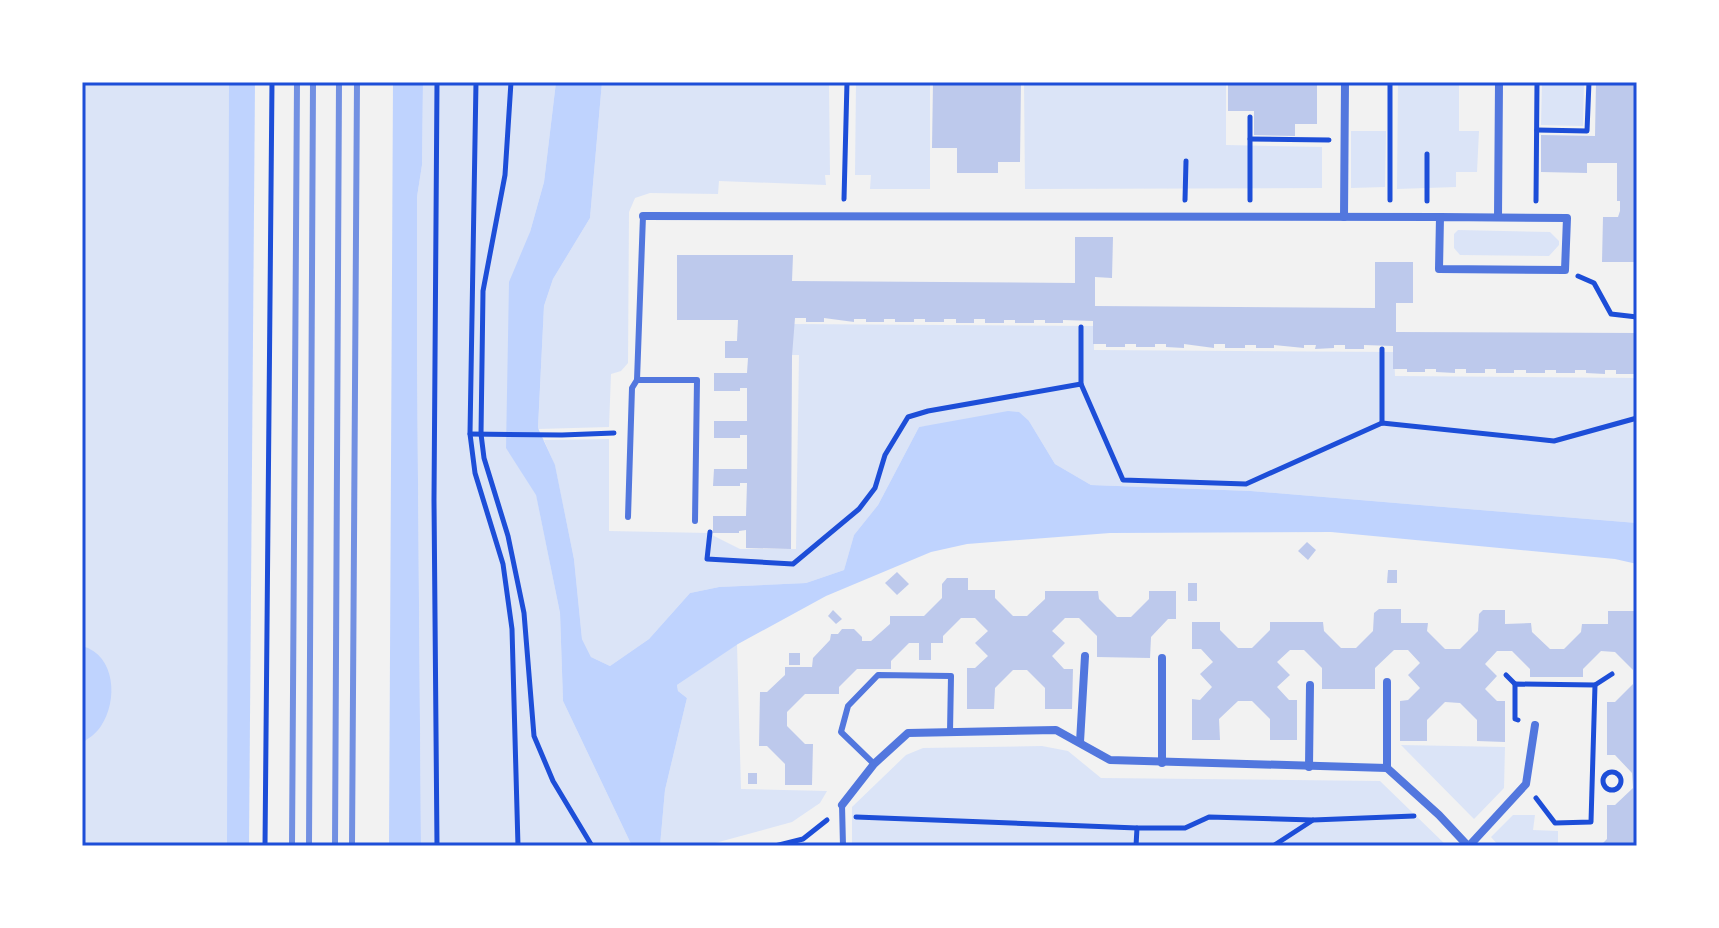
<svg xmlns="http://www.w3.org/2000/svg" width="1719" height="928" viewBox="0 0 1719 928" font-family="Arial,sans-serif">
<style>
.green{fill:#dbe4f7}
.water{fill:#bfd3fe}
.building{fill:#bdc9ec}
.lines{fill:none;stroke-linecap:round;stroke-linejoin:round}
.path{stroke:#1d4ed8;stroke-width:5}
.service{stroke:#5277de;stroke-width:6}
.minor{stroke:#5277de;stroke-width:8}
.rail{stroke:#7290e2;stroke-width:6}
.neatline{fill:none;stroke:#1d4ed8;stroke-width:3}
</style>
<rect width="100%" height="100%" fill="#f2f2f2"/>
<!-- green -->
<g class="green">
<path d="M82 82H237L234 846H82Z"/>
<path d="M423 82H556L544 182 530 232 506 447 536 494 560 613 563 701 632 846H421L417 358V197L422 165Z"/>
<path d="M602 82H829L830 175H825L826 185 719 181 718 194 650 193 635 198 629 212 628 363 621 371 611 374 609 427 538 429 544 306 553 279 590 218Z"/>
<path d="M856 82H930V189H870L871 175H855Z"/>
<path d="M1024 82H1226V145L1322 147V188L1025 189Z"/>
<path d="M1398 82H1459V131H1479L1477 172H1456V187L1397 189Z"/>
<path d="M1542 82H1584L1583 126 1541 125Z"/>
<path d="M1351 131H1386L1385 187 1351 188Z"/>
<path d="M1458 230 1550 232 1559 241V245L1549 256 1460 255 1454 248V234Z"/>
<path d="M790 324 1094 326V350L1394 352 1395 376 1637 378V523L1251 491 1091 485 1055 464 1029 421 942 424 919 427 878 505 854 535 844 570 806 583 719 587 690 593 649 639 610 666 591 657 582 639 574 559 555 466 544 440 609 439V531L708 533 740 549H796L799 355H790Z"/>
<path d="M737 644 741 789 827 791 820 803 792 822 704 846H660L665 790 687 698 678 691 677 685Z"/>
<path d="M1401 745 1505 747 1504 788 1474 819Z"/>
<path d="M1042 746 1068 751 1101 778 1380 781 1447 846H852V807L906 755 923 748Z"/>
<path d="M1513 815H1535L1533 830 1558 831V846H1499L1491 837Z"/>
</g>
<!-- water -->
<g class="water">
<path d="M229 82H255L249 846H227Z"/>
<path d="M393 82H423L422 165 417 197V358L421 846H389Z"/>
<path d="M556 82H602L590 218 553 279 544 306 538 428 555 465 574 559 582 639 591 657 610 666 649 639 690 593 719 587 806 583 844 570 854 535 878 505 919 427 1008 411 1019 412 1029 421 1055 464 1091 485 1251 491 1637 523V564L1615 559 1331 532 1110 533 967 544 931 552 826 596 738 644 677 685 678 691 687 698 665 790 660 846H632L563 701 560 613 536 495 506 448 509 282 530 232 544 182Z"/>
<path d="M82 646C116 655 118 701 101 726 96 734 89 738 82 743Z"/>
</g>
<!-- building -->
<g class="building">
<path d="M933 82H1021L1020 162H998V173H957V148H932Z"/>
<path d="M1228 82H1317V124H1295V136L1254 135V111H1228Z"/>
<path d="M1596 82H1637V282H1635L1634 262H1602L1603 217H1618L1620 211V201H1617V163H1587V173L1541 172V135L1595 136Z"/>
<path d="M1075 237H1113L1112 278 1095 277V306L1375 308V262H1413V303H1396V332L1637 333V371H1634V374H1616V370H1605V374L1586 373V370H1575V373H1556V370H1545V373H1526V370H1514V373H1496V369H1485V373H1466V369H1455V373L1436 372V369H1425V372H1407V369H1393V346L1364 345V349H1345V345H1334V348L1315 349 1316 345H1304V348L1274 345V348H1256V345H1245V348H1225V344H1214V348L1184 344V348L1166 347V344H1155V347H1136V344H1125V347H1106V344H1093V321L1063 320V323H1045V320H1034V323H1015V320H1004V323H985V319H974V323H956V319H944V322H925V319H914V322H895V319H884V322H866V319H854V322L824 318V322H806V318H795L792 356 791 549 746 548V530L739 531V533H713V516H746L747 483H740V486H713L714 469H747V435H740V438H714V421H747V388H740V391H714V373H747L748 358H725V341H737L738 320H677V255H793L792 281 1075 283Z"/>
<path d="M1307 542 1316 550 1308 560 1298 551Z"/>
<path d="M1388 570H1397V583H1387Z"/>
<path d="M897 572 909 584 897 595 885 583Z"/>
<path d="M947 578H968V590H995V598L1013 616H1027L1045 599V591H1098L1099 599 1117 617H1131L1149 599V591H1176V619H1168L1151 637 1150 658 1097 657V636L1079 618H1065L1052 631 1065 643 1052 656 1064 669H1073L1072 709H1045V688L1027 670H1013L995 688 994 709H967V668H975L988 656 975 643 988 631 975 618H961L943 636V643H931V660H919V643H909L891 661V669H857L839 687V694H805L787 712V726L805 744H813L812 785H785V764L767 746H759L760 692H767L785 675V667H812L813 658 830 640 831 634H838L842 629H854L862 637V641H871L890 624V616H924L942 598V584Z"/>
<rect x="1188" y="583" width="9" height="18"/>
<path d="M1379 609H1401V623H1428L1427 631 1445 649H1460L1478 631 1479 614 1483 610H1505V624L1531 623 1532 632 1550 649H1564L1581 632 1582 624H1608V611H1635L1637 822 1634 825V846H1600L1607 839V805H1615L1633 788 1632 773 1615 755H1607V702H1615L1633 684V670L1615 652 1601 651 1583 669V677H1530V669L1512 651H1497L1485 664 1497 676 1485 689 1497 701H1505V742L1477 741V720L1460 703 1445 702 1427 720V741H1400V701L1408 700 1420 688 1408 675 1420 663 1408 650H1394L1375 668V689H1322V668L1304 650H1290L1277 662 1290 675 1277 687 1289 700H1297V740H1270V719L1252 701H1238L1219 719 1220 740H1192V699L1200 700 1212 687 1200 674 1213 662 1201 649H1192V622H1220V630L1238 648H1252L1270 630V622H1323L1324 631 1341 648H1356L1373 631 1374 613Z"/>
<path d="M833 610 842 619 836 624 828 616Z"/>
<rect x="789" y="653" width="11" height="12"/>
<rect x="748" y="773" width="9" height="11"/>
</g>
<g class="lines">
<!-- path -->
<g class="path">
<path d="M437 82 434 500 437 846"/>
<path d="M476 82 470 434 475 473 503 564 512 629 518 846"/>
<path d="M511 82 505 175 483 291 481 434 484 458 508 536 524 613 534 736 553 781 592 846"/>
<path d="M1537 130 1587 131 1589 82"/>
<path d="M1250 139 1329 140"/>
<path d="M844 199 847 82"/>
<path d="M1185 200 1186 161"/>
<path d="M1250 200V117"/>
<path d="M1390 200V82"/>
<path d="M1427 201V154"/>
<path d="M1536 201 1537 82"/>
<path d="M1578 276 1594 283 1611 314 1637 317"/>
<path d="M1081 327V384"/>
<path d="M1382 423V349"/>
<path d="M470 434 562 435 614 433"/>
<path d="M710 532 707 559 793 564 859 509 875 488 885 455 908 417 928 411 1081 384 1123 480 1246 484 1382 423 1554 441 1637 418"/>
<path d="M1506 675 1515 684"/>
<path d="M1595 685 1612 674"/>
<path d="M1518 720 1515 719V684L1595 685 1591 822 1555 823 1536 798"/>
<circle cx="1612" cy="781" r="9"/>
<path d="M856 817 1137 828"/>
<path d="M265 846 272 82"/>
<path d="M775 846 803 839 827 820"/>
<path d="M1136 846 1137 828H1185L1209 817 1313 820"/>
<path d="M1273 846 1313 820 1414 816"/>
</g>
<!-- service -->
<g class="service">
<path d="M637 380H697L695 521"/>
<path d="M628 517 632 388 637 380 643 216"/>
<path d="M874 764 841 732 848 706 878 675 951 676 950 732"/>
<path d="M842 805 843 846"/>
</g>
<!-- minor -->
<g class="minor">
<path d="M643 216 1440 217"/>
<path d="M1344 217 1345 82"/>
<path d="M1440 217 1567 218 1565 270 1439 269Z"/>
<path d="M1498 217 1499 82"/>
<path d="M1080 742 1085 656"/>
<path d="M1162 763V658"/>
<path d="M1309 767 1310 685"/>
<path d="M1387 768V682"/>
<path d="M842 805 874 764 908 733 1056 730 1110 760 1387 768 1439 815 1468 846"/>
<path d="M1469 846 1526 784 1535 725"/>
</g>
<!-- rail -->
<g class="rail">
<path d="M292 846 297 82"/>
<path d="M309 846 313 82"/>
<path d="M335 846 339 82"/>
<path d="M352 846 357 82"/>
</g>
</g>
<!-- border -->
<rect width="1719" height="928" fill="none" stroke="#ffffff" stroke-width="168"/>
<rect x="84" y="84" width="1551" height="760" class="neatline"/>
</svg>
